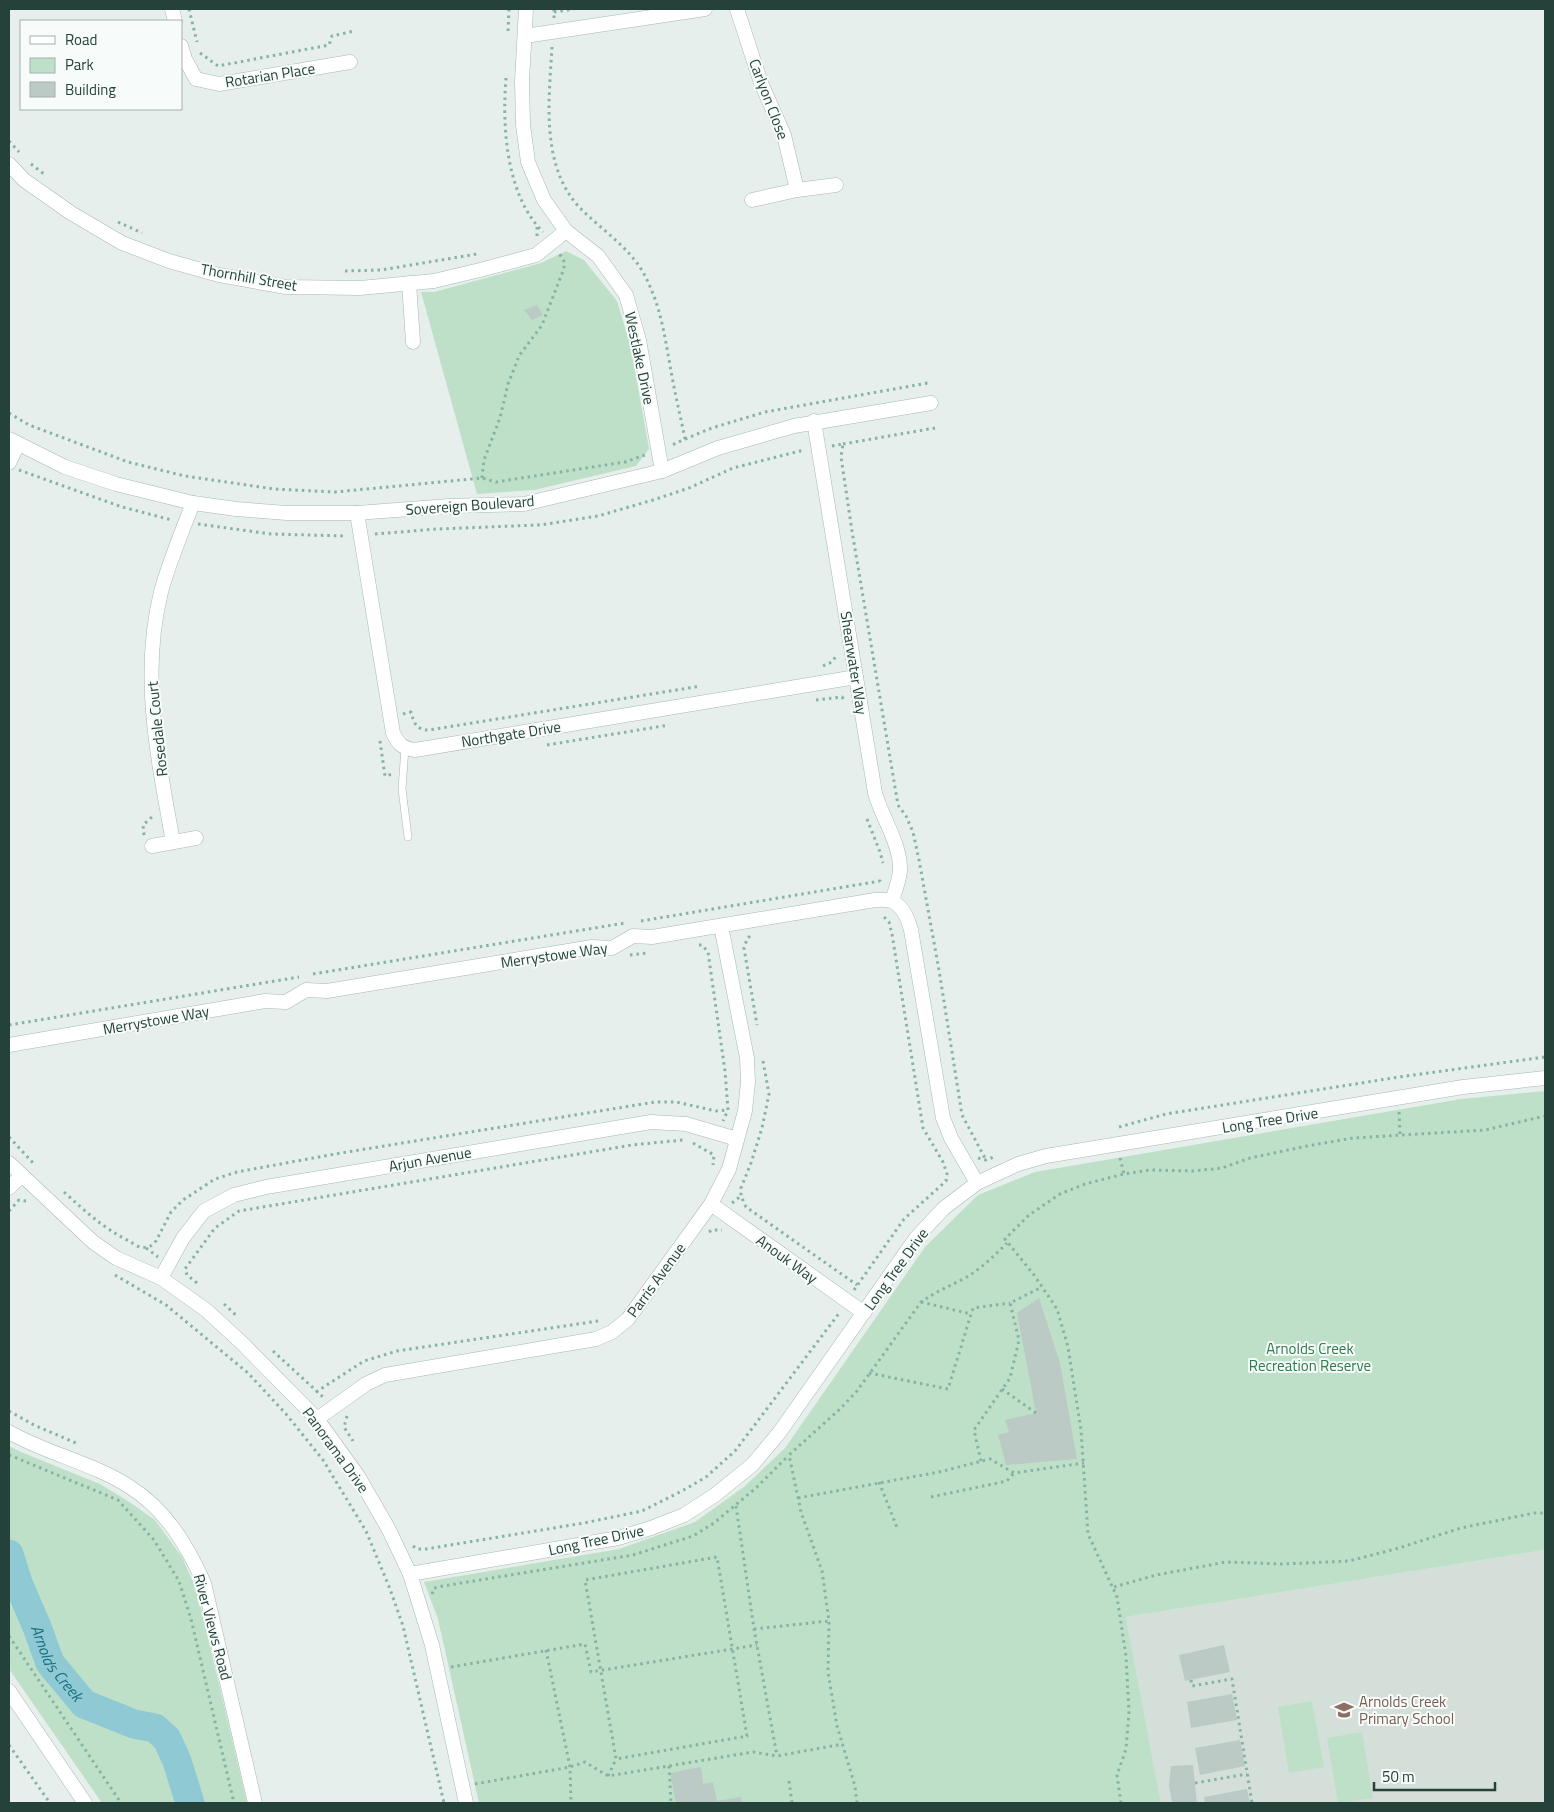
<svg xmlns="http://www.w3.org/2000/svg" width="1554" height="1812" viewBox="0 0 1554 1812" font-family="'Titillium Web',sans-serif">
<style>
.built{fill:#d4dfda}
.green{fill:#bfe0c8}
.lines{fill:none;stroke-linecap:round;stroke-linejoin:round}
.river{stroke:#8ec9d4;stroke-width:29}
.building{fill:#bbcac4}
.lane-casing{stroke:#a8b8b2;stroke-width:8}
.street-casing{stroke:#a8b8b2;stroke-width:15}
.path{stroke:#86b3a5;stroke-width:3;stroke-dasharray:2.5 4;stroke-linecap:butt}
.lane{stroke:#fff;stroke-width:7}
.street{stroke:#fff;stroke-width:14}
.labels{text-anchor:middle;dominant-baseline:central;stroke-width:4;stroke-linejoin:round;paint-order:stroke}
.street-label{font-size:15px;fill:#24423a;stroke:#f7fbf9}
.park-label{font-size:15px;fill:#2d7a4b;stroke:#f7fbf9}
.education-label{font-size:15px;fill:#785e54;stroke:#f7fbf9;text-anchor:start}
.water-label{font-size:16px;font-style:italic;fill:#1c6f80;stroke:#f7fbf9}
</style>
<rect width="100%" height="100%" fill="#e6efeb"/>
<!-- built -->
<path class="built" d="M1545 1550V1803H1161L1126 1617Z"/>
<!-- green -->
<g class="green">
<path d="M566 251 584 260 617 301 631 348 649 449 636 466 534 490 477 494 421 292H434L541 263Z"/>
<path d="M1545 1091V1550L1126 1617 1161 1803H479L438 1619 424 1582 619 1549 695 1522 745 1486 785 1448 925 1247 978 1195 1035 1172 1461 1099Z"/>
<path d="M9 1446 21 1452 100 1484 128 1501 155 1520 182 1557 197 1591 247 1803H102L9 1669Z"/>
<path d="M1312 1701 1324 1767 1289 1773 1278 1707Z"/>
<path d="M1362 1732 1373 1798 1338 1803 1327 1738Z"/>
</g>
<g class="lines">
<!-- river -->
<path class="river" id="s1" d="M9 1554 18 1583 37 1627 50 1663 84 1704 134 1724 155 1728 167 1739 177 1761 190 1803"/>
</g>
<!-- building -->
<g class="building">
<path d="M537 305 543 315 532 320 524 310Z"/>
<path d="M1039 1298 1060 1363 1077 1459 1006 1465 998 1435 1009 1432 1005 1420 1036 1413 1017 1313Z"/>
<path d="M1224 1645 1230 1672 1185 1681 1179 1655Z"/>
<path d="M1232 1694 1237 1720 1191 1728 1187 1702Z"/>
<path d="M1240 1740 1245 1766 1200 1775 1195 1748Z"/>
<path d="M1193 1765 1197 1803H1172L1169 1785 1171 1766Z"/>
<path d="M701 1767 703 1784 713 1782 717 1801 741 1797 742 1803H676L670 1773Z"/>
<path d="M1247 1789 1250 1803H1205L1204 1797Z"/>
</g>
<g class="lines">
<!-- lane casing -->
<g class="lane-casing">
<path id="lane" d="M405 748 402 789 408 837"/>
</g>
<!-- street casing -->
<g class="street-casing">
<g id="street">
<path d="M172 9 175 21"/>
<path d="M526 9 522 81 523 125 528 162 544 200 566 231 598 256 626 295 639 340 662 471"/>
<path d="M737 9 761 83 784 135 797 190"/>
<path d="M525 36 705 9"/>
<path d="M181 46 185 59 196 79 219 84 350 62"/>
<path d="M9 164 24 180 71 213 122 243 169 261 219 275 286 287 360 288 434 281 480 270 536 255 566 231"/>
<path d="M752 200 797 190 836 185"/>
<path d="M409 283 413 342"/>
<path d="M814 421 875 793C882 818 901 844 900 871 899 881 895 891 892 901"/>
<path d="M9 439 65 467 116 484 193 503 236 509 287 513H357L449 506 524 504 662 471 718 448 794 426 931 403"/>
<path d="M9 463 18 444"/>
<path d="M357 513 393 733C398 744 402 748 415 750L856 677"/>
<path d="M173 842C158 759 140 676 161 592 169 562 182 532 193 503"/>
<path d="M152 846 196 838"/>
<path d="M9 1045 265 1001 286 1002 306 990 327 991 592 947 612 948 633 936 652 937 875 900C879 900 886 899 891 901 903 905 908 919 911 930L943 1118 951 1138 977 1183"/>
<path d="M9 1163 93 1242 116 1258 161 1278 206 1310 242 1343 317 1419 358 1476 388 1528 410 1574 432 1645 466 1803"/>
<path d="M9 1188 22 1175"/>
<path d="M711 1204 864 1313"/>
<path d="M161 1278 183 1238 204 1211 234 1195 266 1187 651 1122 686 1124 737 1139"/>
<path d="M317 1419 366 1384 385 1375 596 1339 612 1332 628 1319 711 1204 729 1169 745 1111 748 1082 747 1058 721 926"/>
<path d="M9 1432C47 1454 93 1463 130 1487 166 1510 187 1545 204 1583L255 1803"/>
<path d="M410 1574 618 1538 651 1528 684 1515 715 1495 752 1465 779 1433 916 1238 944 1208 977 1183 1018 1164 1046 1156 1463 1087 1545 1078"/>
<path d="M9 1691 85 1803"/>
</g>
</g>
<!-- path -->
<g class="path">
<path d="M189 9 197 42"/>
<path d="M554 9V18"/>
<path d="M554 12 574 9"/>
<path d="M508 31 509 9"/>
<path d="M552 47C549 100 540 167 581 209 602 230 630 248 644 274 660 304 664 332 670 365 674 390 680 414 685 439L672 445"/>
<path d="M200 53 218 66 329 45 332 36 354 31"/>
<path d="M506 78C502 127 506 195 543 232"/>
<path d="M9 141 19 152"/>
<path d="M31 164 44 174"/>
<path d="M118 222 142 233"/>
<path d="M537 236V226"/>
<path d="M345 271 381 270 477 254"/>
<path d="M9 413 29 425 128 462 185 476 274 489 335 492 482 478 496 482 625 462 645 455"/>
<path d="M685 439 712 428 765 412 928 383"/>
<path d="M843 444 935 428"/>
<path d="M832 446 843 444 841 457 852 531 898 805 906 816 913 832 919 860 939 970 962 1115 986 1160"/>
<path d="M19 470 122 507 172 520"/>
<path d="M482 478 484 460 500 418 508 384 519 356 542 325 563 271 565 263 559 253"/>
<path d="M198 524 271 534 346 536"/>
<path d="M375 534 437 529 540 525 598 516 653 500 689 488 733 468 804 450"/>
<path d="M823 666 832 662 837 655"/>
<path d="M816 700 842 697 845 701"/>
<path d="M403 714 411 712C414 723 416 730 429 730L701 686"/>
<path d="M380 741 385 776 393 774"/>
<path d="M547 745 669 725"/>
<path d="M867 819 880 852 883 863"/>
<path d="M144 835 143 825 153 816V814"/>
<path d="M641 921 880 881 881 885"/>
<path d="M750 936 747 939 744 948 757 1025"/>
<path d="M699 945H702L708 952 725 1071 728 1110 723 1121"/>
<path d="M630 955 648 953"/>
<path d="M313 974 625 923"/>
<path d="M9 1025 299 977"/>
<path d="M763 1061 769 1094 762 1128 751 1163 741 1188V1196L746 1207 857 1285"/>
<path d="M1399 1112 1400 1134"/>
<path d="M1119 1127 1166 1114 1399 1077 1545 1057"/>
<path d="M9 1137 34 1164"/>
<path d="M693 1143 714 1155 713 1165"/>
<path d="M978 1158 986 1160 996 1156"/>
<path d="M1120 1158 1124 1174"/>
<path d="M64 1192C85 1211 103 1228 129 1241 134 1244 140 1249 146 1247 151 1247 153 1244 156 1241L171 1212 183 1200 215 1179 237 1172 335 1154 655 1102H676L716 1111 728 1110"/>
<path d="M732 1203 741 1196"/>
<path d="M9 1211 19 1200 26 1201"/>
<path d="M709 1232 712 1230H722"/>
<path d="M146 1248 158 1257"/>
<path d="M115 1275 166 1305 248 1373 286 1414 323 1460 366 1531 390 1589 403 1626 444 1803"/>
<path d="M197 1283 187 1275 185 1269 215 1228 239 1211 632 1145 683 1140"/>
<path d="M854 1290 904 1219 946 1181 947 1174 943 1162 923 1128 892 934 889 922 882 915"/>
<path d="M921 1302 971 1314"/>
<path d="M224 1304 238 1317"/>
<path d="M273 1351 323 1397"/>
<path d="M869 1373 948 1389 973 1308 1010 1303"/>
<path d="M1002 1389 1036 1413"/>
<path d="M316 1392 364 1361 397 1351 598 1321"/>
<path d="M9 1411 34 1425 76 1443"/>
<path d="M347 1416 344 1427 353 1441"/>
<path d="M9 1455 118 1500 154 1540 179 1581 191 1619 234 1803"/>
<path d="M981 1461 974 1430 1010 1378 1019 1340 1010 1303 1042 1287"/>
<path d="M879 1482 898 1530"/>
<path d="M931 1497 1007 1481 1014 1473"/>
<path d="M798 1498 939 1472 990 1459 1014 1473 1084 1463"/>
<path d="M736 1506 754 1629 777 1756"/>
<path d="M413 1546 417 1549H426L584 1523 642 1511 682 1491 706 1477 735 1451 840 1312"/>
<path d="M1114 1587 1156 1575 1226 1562 1283 1564 1349 1561 1399 1548 1461 1528 1534 1513H1545"/>
<path d="M432 1594 434 1588 443 1586 633 1555 693 1536 714 1523 757 1487 788 1456"/>
<path d="M754 1629 829 1621"/>
<path d="M9 1636 121 1803"/>
<path d="M546 1650 570 1767 571 1803"/>
<path d="M451 1667 585 1644 591 1672 757 1645"/>
<path d="M1191 1680 1192 1686 1232 1679 1252 1803"/>
<path d="M9 1745 50 1803"/>
<path d="M669 1766 671 1803"/>
<path d="M608 1776 616 1759 585 1580 717 1557 747 1736 616 1759"/>
<path d="M789 1781 792 1803"/>
<path d="M1195 1783 1247 1774"/>
<path d="M475 1784 570 1767 585 1762 608 1776 753 1752 777 1756 843 1744"/>
<path d="M857 1803 855 1786 837 1726 828 1672 829 1621 822 1571 801 1512 789 1455 840 1409 857 1391 921 1302C935 1292 950 1286 965 1278 982 1268 994 1256 1007 1243"/>
<path d="M1121 1803 1117 1775 1126 1749 1129 1712 1126 1656 1117 1597 1088 1534 1081 1430 1068 1347 1057 1309 1034 1275 1005 1239 1029 1215 1060 1194 1085 1184 1124 1174 1150 1170 1193 1171 1222 1168 1250 1158 1307 1146 1353 1138 1485 1130 1545 1116"/>
</g>
<!-- lane -->
<use href="#lane" class="lane"/>
<!-- street -->
<use href="#street" class="street"/>
</g>
<!-- icons -->
<defs>
<g id="school-bare" transform="scale(1.5)"><path d="M0-5L7-2L0 1L-7-2ZM-4 1L0 2.5L4 1V4Q0 6-4 4Z" fill="#8d6e63" stroke="#f7fbf9" stroke-width="2.5" paint-order="stroke"/></g>
</defs>
<g fill-rule="evenodd">
<use href="#school-bare" x="1344" y="1710"/>
</g>
<g class="labels">
<!-- street labels -->
<g class="street-label">
<text transform="translate(270 75) rotate(-9)">Rotarian Place</text>
<text transform="translate(769 99) rotate(69)">Carlyon Close</text>
<text transform="translate(249 277) rotate(10)">Thornhill Street</text>
<text transform="translate(640 358) rotate(78)">Westlake Drive</text>
<text transform="translate(470 505) rotate(-4)">Sovereign Boulevard</text>
<text transform="translate(854 663) rotate(81)">Shearwater Way</text>
<text transform="translate(157 729) rotate(-96)">Rosedale Court</text>
<text transform="translate(511 734) rotate(-9)">Northgate Drive</text>
<text transform="translate(554 955) rotate(-8)">Merrystowe Way</text>
<text transform="translate(156 1020) rotate(-10)">Merrystowe Way</text>
<text transform="translate(1270 1120) rotate(-9)">Long Tree Drive</text>
<text transform="translate(430 1159) rotate(-10)">Arjun Avenue</text>
<text transform="translate(787 1259) rotate(36)">Anouk Way</text>
<text transform="translate(896 1269) rotate(-54)">Long Tree Drive</text>
<text transform="translate(656 1280) rotate(-54)">Parris Avenue</text>
<text transform="translate(336 1450) rotate(54)">Panorama Drive</text>
<text transform="translate(596 1540) rotate(-12)">Long Tree Drive</text>
<text transform="translate(213 1627) rotate(75)">River Views Road</text>
</g>
<!-- park labels -->
<g class="park-label">
<text x="1310" y="1348">Arnolds Creek<tspan x="1310" dy="17">Recreation Reserve</tspan></text>
</g>
<!-- education labels -->
<g class="education-label">
<text x="1359" y="1701">Arnolds Creek<tspan x="1359" dy="17">Primary School</tspan></text>
</g>
<!-- water labels -->
<g class="water-label">
<text stroke="none"><textPath href="#s1" startOffset="120">Arnolds Creek</textPath></text>
</g>
</g>
<!-- border -->
<rect width="1554" height="1812" fill="none" stroke="#24423a" stroke-width="20"/>
<!-- legend -->
<rect x="20" y="20" width="162" height="90" fill="#f7fbf9" stroke="#a3b1ad"/>
<rect x="30" y="36" width="25" height="8" fill="#ffffff" stroke="#a3b1ad"/>
<text x="65" y="45" font-size="15" fill="#24423a">Road</text>
<rect x="30" y="58" width="25" height="15" fill="#bfe0c8" stroke="#a3b1ad"/>
<text x="65" y="70" font-size="15" fill="#24423a">Park</text>
<rect x="30" y="82" width="25" height="15" fill="#bbcac4" stroke="#a3b1ad"/>
<text x="65" y="95" font-size="15" fill="#24423a">Building</text>
<!-- scale -->
<path d="M1374 1782v8h121v-8" fill="none" stroke="#24423a" stroke-width="2.5"/>
<text x="1382" y="1782" font-size="15" fill="#24423a" stroke="#f7fbf9" stroke-width="4" paint-order="stroke">50 m</text>
</svg>
